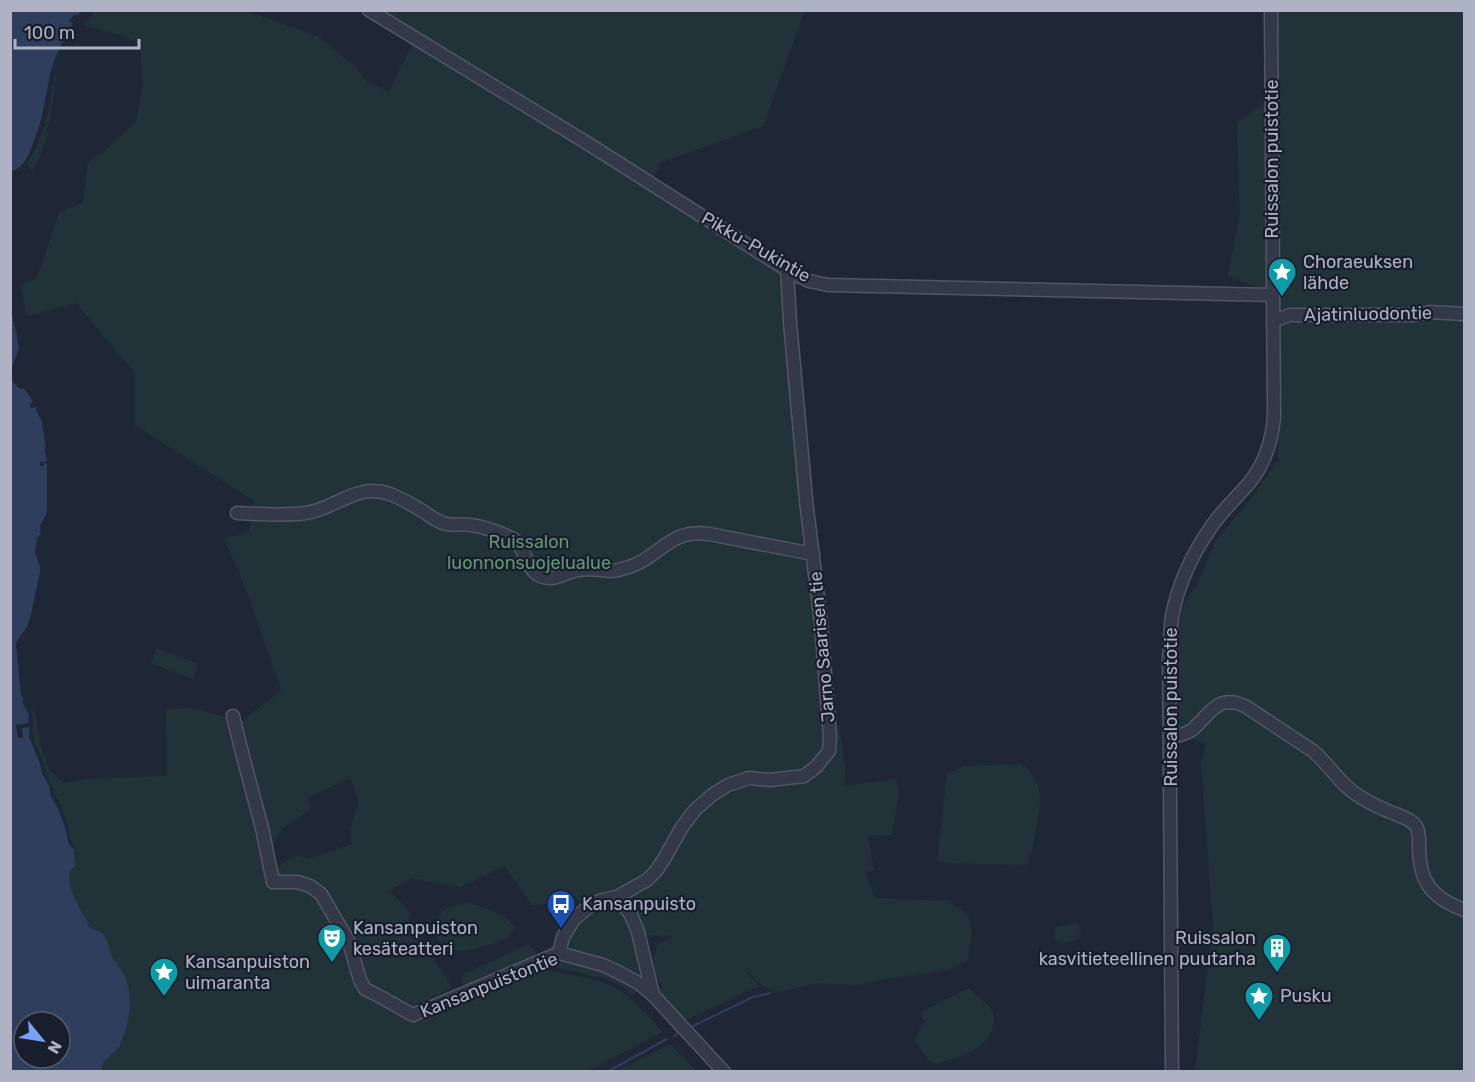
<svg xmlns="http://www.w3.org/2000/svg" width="1475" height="1082" viewBox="0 0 1475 1082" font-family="Rubik,sans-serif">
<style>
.green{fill:#213338;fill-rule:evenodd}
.water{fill:#303e5d;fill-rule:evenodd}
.pier{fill:#1f2737}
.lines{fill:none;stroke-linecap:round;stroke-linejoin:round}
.stream{stroke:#303e5d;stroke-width:2}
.minor-casing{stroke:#505666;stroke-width:15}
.minor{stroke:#333948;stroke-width:12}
.labels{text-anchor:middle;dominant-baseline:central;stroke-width:4.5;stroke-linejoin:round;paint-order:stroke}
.street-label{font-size:18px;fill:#adb3c5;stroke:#181e2c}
.poi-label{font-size:18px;fill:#adb3c5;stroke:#181e2c;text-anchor:start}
.park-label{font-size:18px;fill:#649575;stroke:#181e2c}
</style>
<rect width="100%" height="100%" fill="#1f2737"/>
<!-- green -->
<g class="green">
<path d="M95 10 247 11 317 36 355 66 364 79 389 92 413 43 770 262 778 272 829 723H836L839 725 846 773 844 786 896 779 899 792 892 835 868 836 874 871H865L875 898 951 901 952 904 968 915 972 932 968 959 966 961 946 970 891 978 856 985 818 983 779 992 767 988 759 983 747 970 744 969 759 986 682 1022 657 992 663 987C650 970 652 964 658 944L673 936 642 935 628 902 629 896 588 904 571 897 554 903 532 905 506 867 504 866 461 887 410 878 390 891 411 914 408 918 452 988 411 1007 416 1018 464 997 468 1003 475 999V994L540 964 545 970C570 975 600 977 622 992 637 1002 650 1018 662 1032L588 1071H101L106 1059 115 1053 111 955 104 935 101 932 90 928 81 919 66 877C73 866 81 851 70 840L67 825 61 805 58 799 55 797 52 785 45 774 43 761 34 741 32 732 33 718 29 705 35 712 41 747 50 771 64 783 86 779 167 776 166 709 190 708 237 720 240 723 281 690 247 592 224 538 249 532 254 501 135 425V373L76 303 26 316 21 283 36 280 60 211 83 203 88 162 104 152 136 121 143 85 140 44 120 35 85 25ZM350 778 359 802 350 828 352 844 310 859 298 855 273 869 269 850 283 828 312 808 307 798Z"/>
<path d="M381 11H805L763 126 662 162 651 180Z"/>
<path d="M1276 11H1464V1071H1195L1213 926 1201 762 1206 744 1177 733V631L1182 607 1198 582 1216 540 1253 496 1278 460 1277 324 1260 288 1228 276 1240 213 1237 123 1277 93Z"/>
<path d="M55 70 56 75 50 121 47 129 48 135 39 159 32 170 26 164 36 148 47 119Z"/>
<path d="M157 648 198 664 193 679 151 663Z"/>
<path d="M1020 764 1028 769 1039 787 1040 808 1032 850 1027 864 1024 865 945 863 937 860 947 774 964 766Z"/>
<path d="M467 903C480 905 507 915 514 927 513 937 503 940 494 943 482 947 465 953 452 950 439 947 429 929 438 917 444 908 456 905 467 903Z"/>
<path d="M608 904C613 905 617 906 621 909 634 921 641 962 645 980L573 951 567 941 571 928 591 910Z"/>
<path d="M1077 923 1081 929 1078 940 1063 943 1054 939 1056 927Z"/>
<path d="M528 944 539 956 464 987 461 978 466 973Z"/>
<path d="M560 959 589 964 639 989 633 994H631L618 984 604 978 557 968 553 965 552 960H555L556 962H560Z"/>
<path d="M969 988C976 995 985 1001 990 1008 994 1012 994 1016 994 1021 993 1049 957 1057 936 1064L927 1059 915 1040 918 1032 925 1021 921 1016V1012Z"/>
<path d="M670 1044 696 1071H617Z"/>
</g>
<!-- water -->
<g class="water">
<path d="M11 11H81C71 26 62 42 55 59 44 87 42 162 11 172Z"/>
<path d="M10 298 13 319 17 335 19 348 11 371 15 383 19 388 24 389 28 393 33 401 30 405 36 406 37 412 42 421 45 436V452L47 460V510L46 515 40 526 41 533 37 539 35 552 40 567V573L31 615 27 627 16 643 21 696 24 698 22 702 29 714 28 723 33 746 40 763 42 773 50 787 51 796 58 808 65 827 69 844 74 849 75 866 69 872C69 886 74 900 82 912 85 918 88 919 88 926 93 931 101 930 104 935 108 941 109 950 112 957 116 963 122 970 125 977 134 998 129 1025 120 1045 116 1052 112 1053 107 1059 103 1062 103 1067 101 1071H11ZM24 1022H60V1058H24Z"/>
</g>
<!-- pier -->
<g class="pier">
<path d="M84 10 71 29 58 61 53 74 45 117 32 156 22 169 10 175 11 172 19 168 24 163 29 154 34 141 43 116 50 74 55 59 68 31 73 24 69 21 75 14 78 16 81 11Z"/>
<path d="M11 295 14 298 16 318 20 334 22 348 14 372V376L17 382 26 387 35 402 34 404H37L45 420 50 467V511L49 517 43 526 44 532 39 541 37 550 43 569 38 600 30 628 16 648V643L27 627 31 615 40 573V566L35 552 37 539 41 533 40 526 46 515 47 510V464L44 463V466H40V462L47 461V460L42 421 37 412 36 407 31 408 30 405 33 401 28 393 24 389 19 388 13 382 11 377V371L19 348 17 335 13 319Z"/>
<path d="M24 698 32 714V737L43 761 45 774 52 785 53 794 61 807 68 826 70 840 75 846 74 849 69 844 65 827 58 808 51 796 50 787 42 773 40 763 29 737 30 730 29 727 22 728 23 738H18L16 725 28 723 30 718 26 708 22 702Z"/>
</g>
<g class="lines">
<!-- stream -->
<g class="stream">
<path d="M691 1027 753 997 770 993"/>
<path d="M674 1036 681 1032"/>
<path d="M607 1072 667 1039"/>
</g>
<!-- minor casing -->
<g class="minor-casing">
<g id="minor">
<path d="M369 10 587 143 787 270 809 281 828 285 1272 295"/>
<path d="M1273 321 1290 315H1415L1429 312 1464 314"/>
<path d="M237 513C260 514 283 516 306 513 336 509 354 484 387 493 399 497 413 505 424 512 430 516 436 521 443 523 453 527 460 523 470 525 482 526 502 533 513 539 529 549 524 579 552 578 561 577 569 571 578 570 589 568 599 570 610 571 617 571 625 568 632 566 662 554 670 529 709 534L813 554"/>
<path d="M233 716 241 749 262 828 273 882H297L310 886 321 894 349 942 360 980 365 989 377 995 413 1015 559 953 603 965 618 972 640 984 653 995 724 1072"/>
<path d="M1170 737C1178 736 1187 734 1193 729 1211 713 1217 694 1245 706L1313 751C1330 765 1340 785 1359 796 1368 802 1378 807 1388 811 1397 815 1410 818 1416 826 1420 833 1419 841 1419 849 1420 884 1433 898 1464 910"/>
<path d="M617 897 631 915 638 932 653 995"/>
<path d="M559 953 563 937 574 919 591 905 602 900 617 897 647 880 656 871 664 859 682 827 695 810 712 795 728 785 749 778 770 780 804 776 816 767 829 751 830 737 821 623 806 500 790 322 787 270"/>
<path d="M1172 1072 1169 658C1170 644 1170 630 1172 616 1178 585 1193 553 1211 527 1223 509 1240 495 1253 478 1266 460 1272 439 1274 417L1271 10"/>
</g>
</g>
<!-- minor -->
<use href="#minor" class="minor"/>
</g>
<!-- icons -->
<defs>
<g id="sight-pin" transform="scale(1.5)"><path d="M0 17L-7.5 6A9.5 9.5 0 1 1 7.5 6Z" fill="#0f9aa8" stroke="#181e2c"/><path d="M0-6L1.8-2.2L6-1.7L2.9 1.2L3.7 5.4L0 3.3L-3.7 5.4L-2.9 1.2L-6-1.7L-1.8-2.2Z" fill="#fff"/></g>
<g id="bus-pin" transform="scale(1.5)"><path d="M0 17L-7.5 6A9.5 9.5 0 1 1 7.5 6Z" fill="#1a4fb4" stroke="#181e2c"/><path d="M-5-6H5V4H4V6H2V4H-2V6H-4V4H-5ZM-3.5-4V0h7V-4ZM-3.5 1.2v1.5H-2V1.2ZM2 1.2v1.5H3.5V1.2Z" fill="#fff"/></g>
<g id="theatre-pin" transform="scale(1.5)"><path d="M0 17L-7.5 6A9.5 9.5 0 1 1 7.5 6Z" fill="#0f9aa8" stroke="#181e2c"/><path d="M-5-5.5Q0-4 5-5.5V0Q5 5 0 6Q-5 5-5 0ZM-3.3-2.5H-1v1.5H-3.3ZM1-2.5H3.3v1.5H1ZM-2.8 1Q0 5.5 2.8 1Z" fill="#fff"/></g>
<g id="building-pin" transform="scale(1.5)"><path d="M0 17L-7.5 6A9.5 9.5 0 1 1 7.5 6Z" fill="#0f9aa8" stroke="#181e2c"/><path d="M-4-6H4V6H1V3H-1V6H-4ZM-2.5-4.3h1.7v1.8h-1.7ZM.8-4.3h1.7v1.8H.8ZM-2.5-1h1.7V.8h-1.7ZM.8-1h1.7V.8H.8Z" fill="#fff"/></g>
</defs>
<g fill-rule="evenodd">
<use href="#sight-pin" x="1282" y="272"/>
<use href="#bus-pin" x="561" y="904"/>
<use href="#theatre-pin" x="332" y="938"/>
<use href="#building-pin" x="1277" y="948"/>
<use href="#sight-pin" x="164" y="972"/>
<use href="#sight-pin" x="1259" y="996"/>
</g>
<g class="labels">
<!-- street labels -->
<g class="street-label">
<text transform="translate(1272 159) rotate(-90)">Ruissalon puistotie</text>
<text transform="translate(756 247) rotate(30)">Pikku-Pukintie</text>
<text transform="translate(1368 314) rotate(-1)">Ajatinluodontie</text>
<text transform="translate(822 647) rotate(-95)">Jarno Saarisen tie</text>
<text transform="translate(1171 707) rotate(-90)">Ruissalon puistotie</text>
<text transform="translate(489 985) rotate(-22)">Kansanpuistontie</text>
</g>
<!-- poi labels -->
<g class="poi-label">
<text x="1303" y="262">Choraeuksen<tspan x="1303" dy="21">lähde</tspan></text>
<text x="582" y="904">Kansanpuisto</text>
<text x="353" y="928">Kansanpuiston<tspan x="353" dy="21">kesäteatteri</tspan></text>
<text x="1256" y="938" text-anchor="end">Ruissalon<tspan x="1256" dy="21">kasvitieteellinen puutarha</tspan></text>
<text x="185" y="962">Kansanpuiston<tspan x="185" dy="21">uimaranta</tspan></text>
<text x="1280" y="996">Pusku</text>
</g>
<!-- park labels -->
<g class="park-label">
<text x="529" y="542">Ruissalon<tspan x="529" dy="21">luonnonsuojelualue</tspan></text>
</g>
</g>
<!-- border -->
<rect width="1475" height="1082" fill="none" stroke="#adb3c5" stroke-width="24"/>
<!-- north arrow -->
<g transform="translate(42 1040) rotate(120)"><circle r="28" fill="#181e2c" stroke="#545a69" stroke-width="1.5"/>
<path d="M0-4.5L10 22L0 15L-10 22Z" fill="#7c9ffa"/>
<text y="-9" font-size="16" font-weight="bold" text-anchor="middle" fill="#adb3c5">N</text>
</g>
<!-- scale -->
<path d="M15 39v9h124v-9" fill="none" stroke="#adb3c5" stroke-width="3"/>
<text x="24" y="39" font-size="18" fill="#adb3c5" stroke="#181e2c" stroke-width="4.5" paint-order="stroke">100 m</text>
</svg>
